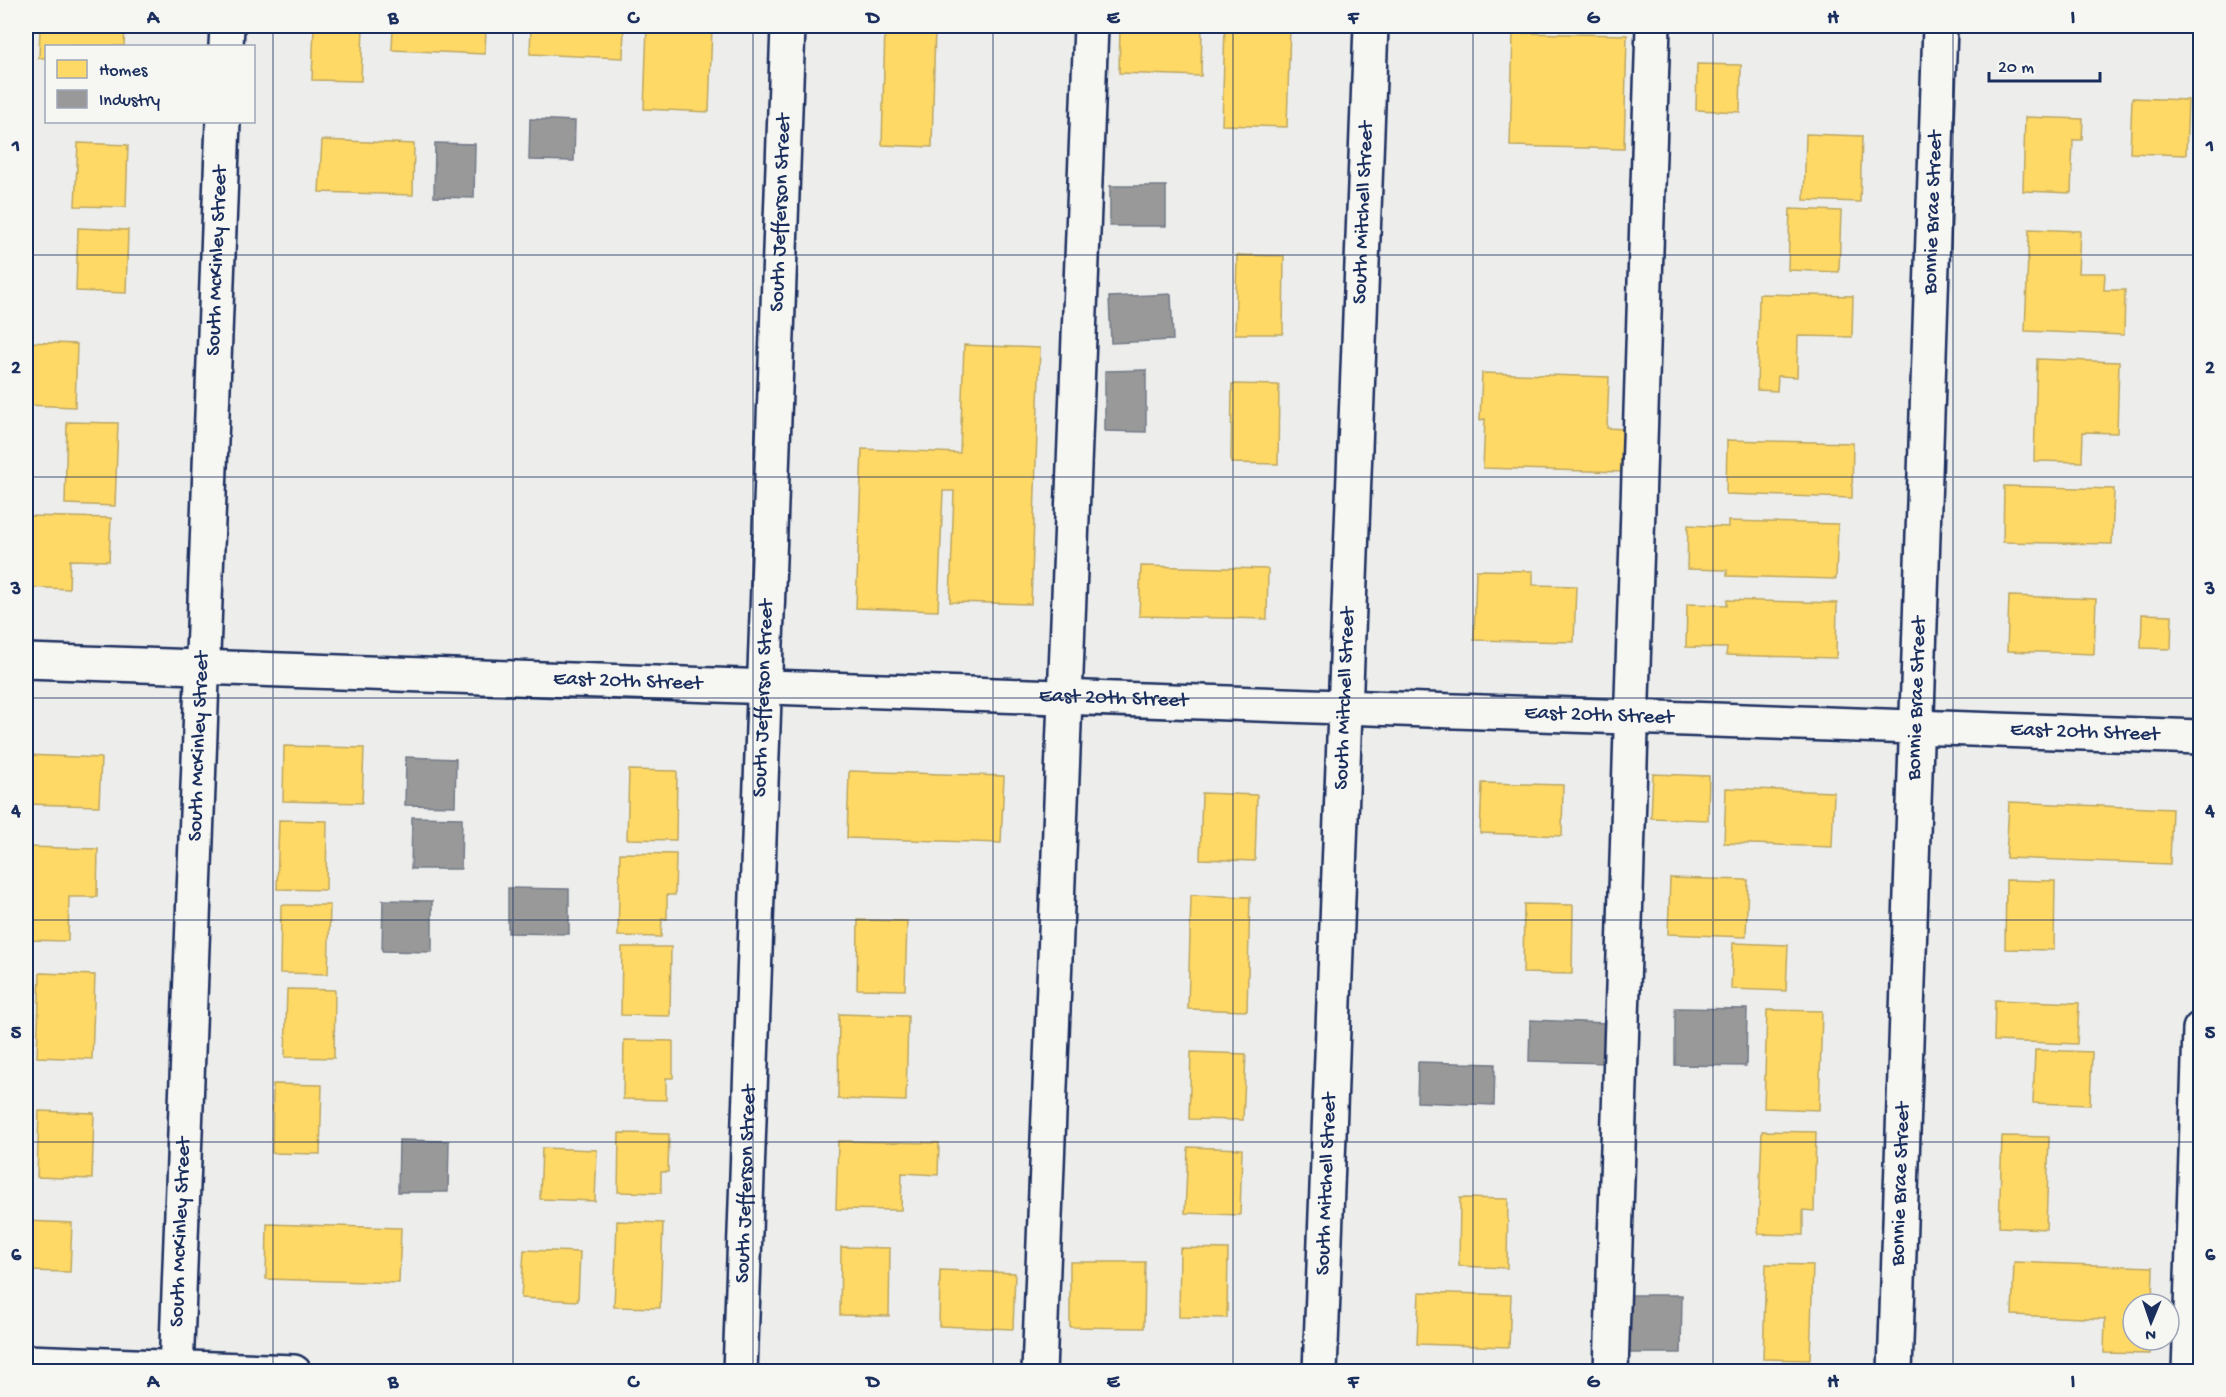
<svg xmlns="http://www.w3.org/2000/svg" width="2226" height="1397" viewBox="0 0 2226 1397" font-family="'Gochi Hand',sans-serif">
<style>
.homes{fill:#ffd966;stroke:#bba664;stroke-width:1.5}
.industry{fill:#999;stroke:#737987;stroke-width:1.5}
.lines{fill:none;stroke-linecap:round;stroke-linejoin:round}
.minor-casing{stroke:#1b2f5e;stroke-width:38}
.minor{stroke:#f6f6f2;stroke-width:33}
.grid{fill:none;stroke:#1b2f5e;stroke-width:1.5;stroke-opacity:0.55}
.labels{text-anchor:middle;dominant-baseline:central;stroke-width:6;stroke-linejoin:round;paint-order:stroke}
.street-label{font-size:21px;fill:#1b2f5e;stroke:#f6f6f2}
.neatline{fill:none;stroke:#1b2f5e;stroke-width:2}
.grid-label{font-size:20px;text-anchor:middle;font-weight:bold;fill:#1b2f5e}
</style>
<rect width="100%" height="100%" fill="#edeeec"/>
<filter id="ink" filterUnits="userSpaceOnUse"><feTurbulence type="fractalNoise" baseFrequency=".0167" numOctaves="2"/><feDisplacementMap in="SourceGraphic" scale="12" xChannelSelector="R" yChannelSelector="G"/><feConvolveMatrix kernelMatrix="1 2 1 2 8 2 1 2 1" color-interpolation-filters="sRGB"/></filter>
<g filter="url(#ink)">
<!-- homes -->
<g class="homes">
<path d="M40 26H125L124 46H46V58H39Z"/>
<path d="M314 26H363L361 81 312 80Z"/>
<path d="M393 26H486L485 54 392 50Z"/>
<path d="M531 26H624L623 58 530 54Z"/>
<path d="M647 26H712L709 112 644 109Z"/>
<path d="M885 26H935L932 147 882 145Z"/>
<path d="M1120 26H1202L1201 76 1119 73Z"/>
<path d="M1225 26H1290L1287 127 1222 125Z"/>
<path d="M1513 33 1627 35 1624 149 1510 146Z"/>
<path d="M1697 64 1741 65 1740 112 1696 110Z"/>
<path d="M2132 98 2188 100 2186 155 2130 153Z"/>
<path d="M2025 117 2083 119 2082 140H2073L2071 193 2023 191Z"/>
<path d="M1806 134 1862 136 1860 202 1804 200Z"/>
<path d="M322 140 414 144 413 195 319 192Z"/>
<path d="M78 143 128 145 126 207 75 206Z"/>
<path d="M1790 209 1841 211 1839 272 1788 270Z"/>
<path d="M78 228 128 230 126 293 76 291Z"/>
<path d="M2029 229 2080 231 2078 273H2105L2104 290H2125L2124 335 2025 331Z"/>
<path d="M1237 255 1284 256 1283 334H1235Z"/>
<path d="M1759 294 1853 296 1852 337 1798 336 1797 377 1778 376 1777 391 1757 390Z"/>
<path d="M27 342 77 344 75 407 26 405Z"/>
<path d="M964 345 1040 348 1031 604 950 602 954 491H943L938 611 856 608 862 449 960 453Z"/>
<path d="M2037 359 2119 362 2117 433 2083 432 2082 462 2034 461Z"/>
<path d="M1482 373 1609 377 1607 428 1625 429 1623 472 1483 468 1485 419 1480 420Z"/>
<path d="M1232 384 1279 385 1278 464 1231 463Z"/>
<path d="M67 422 118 423 115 506 65 504Z"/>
<path d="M1727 440 1853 443 1852 498 1726 494Z"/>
<path d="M2004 486 2114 489 2112 544 2003 542Z"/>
<path d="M26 516 111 518 109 561 70 560 69 589 26 587Z"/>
<path d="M1728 521 1838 524 1836 579 1727 576V570L1687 569 1688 525 1728 527Z"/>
<path d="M1141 566 1268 569 1267 619 1139 616Z"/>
<path d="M1476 570 1533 571V585L1576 586 1574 642 1474 640Z"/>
<path d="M2009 596 2096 599 2094 654 2007 651Z"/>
<path d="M1727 600 1837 603 1836 658 1726 655 1727 648 1686 647 1687 604 1727 605Z"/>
<path d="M2142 614 2172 615 2171 649 2141 648Z"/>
<path d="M284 746 364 748 362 803 283 801Z"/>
<path d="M26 755 101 758 99 806 26 804Z"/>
<path d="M629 770 677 771 676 840 627 839Z"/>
<path d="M849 771 1004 776 1001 843 847 838Z"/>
<path d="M1653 774 1709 776 1708 820 1651 818Z"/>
<path d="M1482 783 1563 785 1562 836 1480 833Z"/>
<path d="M1726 788 1834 792 1832 847 1724 843Z"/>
<path d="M1202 793 1257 795 1255 861 1200 859Z"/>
<path d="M2009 802 2172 809 2170 864 2006 858Z"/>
<path d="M279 820 327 821 326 890 277 889Z"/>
<path d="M26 847 98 849 97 897H69L68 941 26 940Z"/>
<path d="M620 853 676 854 675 895H667V919L662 918 661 937 618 936Z"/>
<path d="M1670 878 1748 880 1746 937 1668 934Z"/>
<path d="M2006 880 2055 881 2054 950 2005 949Z"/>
<path d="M1191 895 1250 897 1247 1011 1188 1009Z"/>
<path d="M1524 904 1573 905 1572 974 1523 973Z"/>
<path d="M281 905H330L328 974 280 973Z"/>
<path d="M858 920 907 921 905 990 857 989Z"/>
<path d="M1733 943 1788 945 1786 991 1731 989Z"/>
<path d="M622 947H671L670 1016 621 1015Z"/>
<path d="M40 973 95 975 92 1059 37 1057Z"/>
<path d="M287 989 335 990 334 1058 285 1057Z"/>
<path d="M1995 1000 2079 1003 2077 1044 1994 1041Z"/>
<path d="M1767 1010 1822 1011 1819 1110 1764 1108Z"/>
<path d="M839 1014 908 1016 906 1101 838 1099Z"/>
<path d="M624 1040 673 1041V1078H666V1100L623 1099Z"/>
<path d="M2035 1050 2092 1052 2090 1105 2033 1103Z"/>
<path d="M1191 1052 1246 1054 1243 1120 1189 1119Z"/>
<path d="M273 1084 322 1085 320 1154 272 1153Z"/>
<path d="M39 1111 94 1113 92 1179 37 1177Z"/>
<path d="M1762 1131 1816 1132 1814 1211 1803 1210V1235L1758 1234Z"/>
<path d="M619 1133 669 1134 668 1172H661V1193L618 1192Z"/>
<path d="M2002 1136 2049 1137 2046 1229 1999 1227Z"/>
<path d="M838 1141 939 1143 938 1175 902 1173 901 1210 836 1209Z"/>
<path d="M1188 1147 1242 1149 1240 1215 1185 1213Z"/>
<path d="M542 1148 597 1150 595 1201 540 1199Z"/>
<path d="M1460 1198 1508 1199 1507 1268 1459 1266Z"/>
<path d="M26 1221 72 1223 70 1272 26 1271Z"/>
<path d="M617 1221 663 1223 660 1308 614 1307Z"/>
<path d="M267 1224 401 1228 399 1283 266 1279Z"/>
<path d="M841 1247 890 1248 889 1316 840 1315Z"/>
<path d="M1180 1248 1228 1249 1227 1318 1179 1317Z"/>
<path d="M524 1250 580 1252 578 1301 521 1298Z"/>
<path d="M1070 1262H1145L1144 1328 1070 1327Z"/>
<path d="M2014 1262 2153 1267 2152 1304H2133V1340H2151L2150 1354 2104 1353 2105 1319 2012 1315Z"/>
<path d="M1766 1264 1813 1265 1810 1360 1763 1359Z"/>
<path d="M940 1270 1015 1273 1013 1329 939 1326Z"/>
<path d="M1419 1292 1511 1295 1509 1347 1417 1344Z"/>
</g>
<!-- industry -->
<g class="industry">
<path d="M530 119 575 121 574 161 529 160Z"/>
<path d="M435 143 475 144 474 198 434 197Z"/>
<rect x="1110" y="186" width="56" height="40"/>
<path d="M1171 294 1173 340 1111 343 1109 297Z"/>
<path d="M1146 370V432L1105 431V371Z"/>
<path d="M406 757 456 759 455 806 405 805Z"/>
<path d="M412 817 462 818 461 869H411Z"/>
<path d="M508 888 569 889V934L508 933Z"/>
<path d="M383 900 432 901V952L382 951Z"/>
<path d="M1675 1008 1747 1009 1746 1066 1675 1065Z"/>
<path d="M1530 1020 1608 1023 1607 1063 1529 1061Z"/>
<path d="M1418 1062 1495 1064 1494 1105 1417 1102Z"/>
<path d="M399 1140 449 1141 448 1192H398Z"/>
<path d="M1629 1295H1682L1681 1353H1628Z"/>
</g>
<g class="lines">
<!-- minor casing -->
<g class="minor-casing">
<g id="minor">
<path d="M226 46 227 26"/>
<path id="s1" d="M26 661 2200 737"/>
<path d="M26 1362 294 1372"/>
<path id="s2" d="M176 1372 223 122"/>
<path id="s3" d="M740 1372 788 26"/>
<path d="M1039 1372 1091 26"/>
<path id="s4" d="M1320 1372 1371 26"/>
<path d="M1611 1372 1653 26"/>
<path id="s5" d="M1895 1372 1940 26"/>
<path d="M2189 1372 2200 1029"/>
</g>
</g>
<!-- minor -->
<use href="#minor" class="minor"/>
</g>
</g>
<!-- grid -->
<path class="grid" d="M273 26V1372M513 26V1372M753 26V1372M993 26V1372M1233 26V1372M1473 26V1372M1713 26V1372M1953 26V1372M26 255H2200M26 477H2200M26 698H2200M26 920H2200M26 1142H2200"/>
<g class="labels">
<!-- street labels -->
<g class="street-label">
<text stroke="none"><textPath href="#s3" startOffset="1160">South Jefferson Street</textPath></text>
<text stroke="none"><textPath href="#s4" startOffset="1160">South Mitchell Street</textPath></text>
<text stroke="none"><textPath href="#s5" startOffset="1160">Bonnie Brae Street</textPath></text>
<text stroke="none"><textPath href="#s2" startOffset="1112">South McKinley Street</textPath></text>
<text stroke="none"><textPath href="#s1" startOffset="602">East 20th Street</textPath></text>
<text stroke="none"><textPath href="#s4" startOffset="674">South Mitchell Street</textPath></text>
<text stroke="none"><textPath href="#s5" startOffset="674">Bonnie Brae Street</textPath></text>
<text stroke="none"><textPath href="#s3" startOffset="674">South Jefferson Street</textPath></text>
<text stroke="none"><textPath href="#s1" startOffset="1088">East 20th Street</textPath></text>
<text stroke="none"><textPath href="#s1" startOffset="1574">East 20th Street</textPath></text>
<text stroke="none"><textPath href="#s1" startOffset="2060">East 20th Street</textPath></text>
<text stroke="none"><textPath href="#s2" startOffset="626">South McKinley Street</textPath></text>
<text stroke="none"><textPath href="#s3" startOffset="188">South Jefferson Street</textPath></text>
<text stroke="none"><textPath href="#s4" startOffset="188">South Mitchell Street</textPath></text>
<text stroke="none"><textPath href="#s5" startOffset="188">Bonnie Brae Street</textPath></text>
<text stroke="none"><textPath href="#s2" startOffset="140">South McKinley Street</textPath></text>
</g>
</g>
<!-- margin -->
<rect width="2226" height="1397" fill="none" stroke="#f6f6f2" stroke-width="66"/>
<!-- legend -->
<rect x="45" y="45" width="210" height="78" fill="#f6f6f2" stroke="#9ea6b7" stroke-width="1.5"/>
<rect x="57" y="60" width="30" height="18" fill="#ffd966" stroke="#9ea6b7" stroke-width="1.5"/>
<text x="99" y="75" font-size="18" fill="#1b2f5e">Homes</text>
<rect x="57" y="90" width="30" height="18" fill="#999999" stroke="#9ea6b7" stroke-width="1.5"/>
<text x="99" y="105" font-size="18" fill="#1b2f5e">Industry</text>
<!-- north arrow -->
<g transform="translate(2151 1322) rotate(182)"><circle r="28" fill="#f6f6f2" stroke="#9ea6b7" stroke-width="1.5"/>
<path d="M0-4.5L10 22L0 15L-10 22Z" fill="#1b2f5e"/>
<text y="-9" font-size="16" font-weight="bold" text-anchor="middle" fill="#1b2f5e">N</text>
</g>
<!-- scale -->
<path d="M1989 72v9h111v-9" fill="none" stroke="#1b2f5e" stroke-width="3"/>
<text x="1998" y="72" font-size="18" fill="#1b2f5e" stroke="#f6f6f2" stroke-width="4.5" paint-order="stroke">20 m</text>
<rect x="33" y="33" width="2160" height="1331" class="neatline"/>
<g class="grid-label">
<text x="153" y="23">A</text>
<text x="393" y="23">B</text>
<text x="633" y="23">C</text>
<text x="873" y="23">D</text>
<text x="1113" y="23">E</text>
<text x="1353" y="23">F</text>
<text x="1593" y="23">G</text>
<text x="1833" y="23">H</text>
<text x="2073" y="23">I</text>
<text x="16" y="151">1</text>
<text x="2210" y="151">1</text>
<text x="16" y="373">2</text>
<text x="2210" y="373">2</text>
<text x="16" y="594">3</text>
<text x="2210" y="594">3</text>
<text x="16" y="816">4</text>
<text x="2210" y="816">4</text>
<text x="16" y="1038">5</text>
<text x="2210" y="1038">5</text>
<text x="16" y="1260">6</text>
<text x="2210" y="1260">6</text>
<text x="153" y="1387">A</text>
<text x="393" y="1387">B</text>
<text x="633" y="1387">C</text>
<text x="873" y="1387">D</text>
<text x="1113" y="1387">E</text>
<text x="1353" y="1387">F</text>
<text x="1593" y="1387">G</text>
<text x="1833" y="1387">H</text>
<text x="2073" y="1387">I</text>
</g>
</svg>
